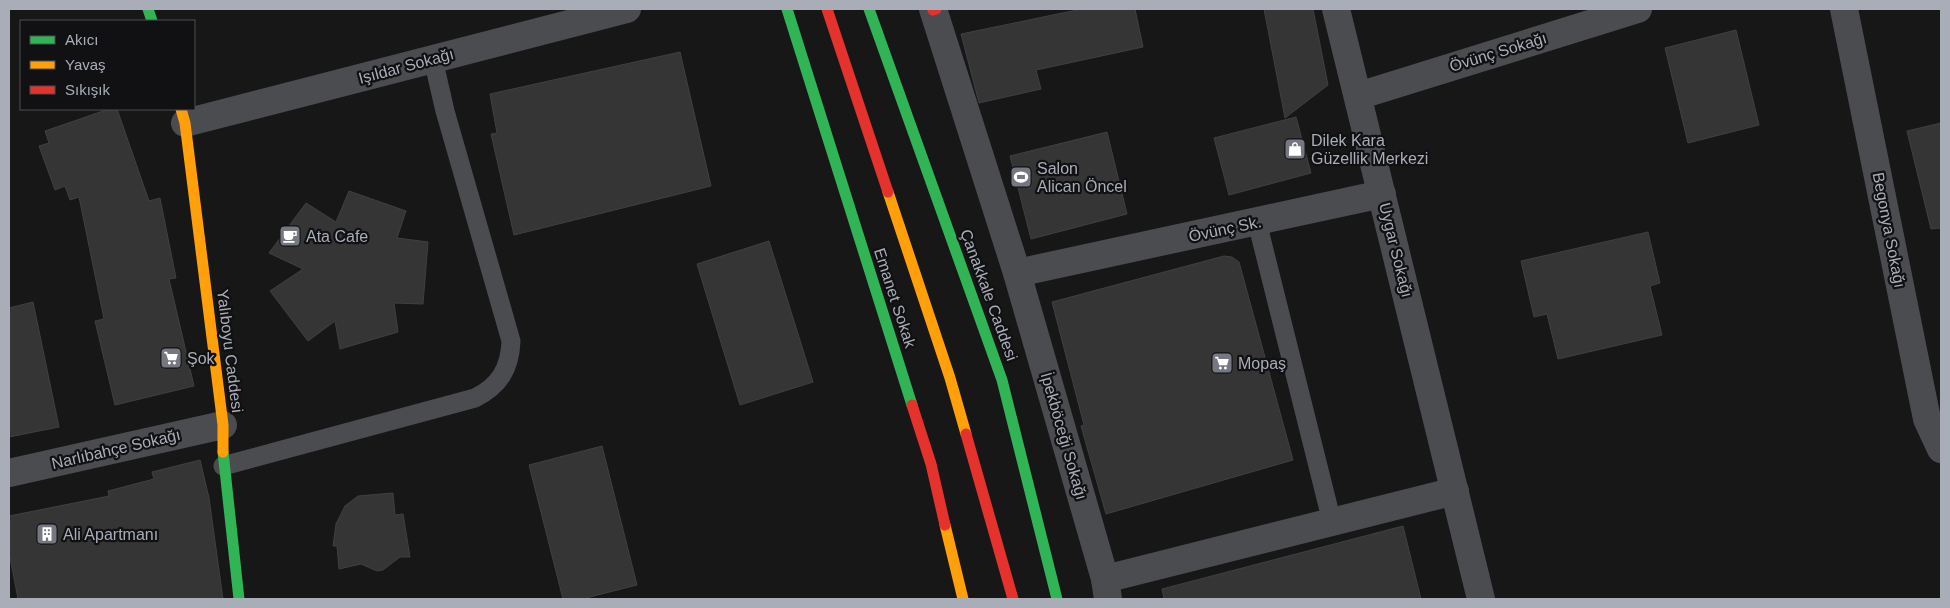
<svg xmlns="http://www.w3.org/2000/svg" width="1950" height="608" viewBox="0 0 1950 608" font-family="Arial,sans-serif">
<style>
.building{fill:#353536;stroke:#3f4043}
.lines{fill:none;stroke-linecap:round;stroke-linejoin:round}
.lane{stroke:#4b4c50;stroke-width:19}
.street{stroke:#4b4c50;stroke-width:28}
.fast{stroke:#30b455;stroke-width:11}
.slow{stroke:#ff9f0a;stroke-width:11}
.jam{stroke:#e5322d;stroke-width:11}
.labels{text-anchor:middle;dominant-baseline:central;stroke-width:4.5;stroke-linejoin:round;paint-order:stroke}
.street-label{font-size:16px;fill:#a8adb8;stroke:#111113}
.poi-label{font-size:16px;fill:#a8adb8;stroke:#111113;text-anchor:start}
</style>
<rect width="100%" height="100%" fill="#171717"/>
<!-- building -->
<g class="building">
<path d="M1082 9H1135L1143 47 1036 70 1041 89 979 103 961 34Z"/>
<path d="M1264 9H1313L1328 85 1285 118Z"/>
<path d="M1736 30 1759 125 1688 143 1665 48Z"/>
<path d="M680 52 711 186 514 235 491 134 497 133 490 94Z"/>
<path d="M109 109H117L149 201 160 198 176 278 169 279 194 386 115 405 95 321 104 319 79 197 70 200 65 186 55 190 39 146 49 143 45 131Z"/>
<path d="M1296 117 1311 173 1229 195 1214 138Z"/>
<path d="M1941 123V228L1931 229 1907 131Z"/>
<path d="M1107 132 1127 214 1031 239 1010 156Z"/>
<path d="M349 191 406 211 397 238 428 242 423 304 394 303 398 332 340 349 335 321 308 341 270 291 303 269 269 253 306 203 336 222Z"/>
<path d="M1648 232 1660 283 1650 286 1662 335 1558 359 1547 314 1534 317 1521 261Z"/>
<path d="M769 241 813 382 740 405 697 264Z"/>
<path d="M1224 256 1232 257 1239 262 1293 460 1106 514 1081 426 1084 425 1052 302Z"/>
<path d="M33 302 59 427 9 437V308Z"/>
<path d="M602 446 637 585 582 599H563L529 465Z"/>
<path d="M200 460 209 498 223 599H18L9 552V516L109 496 108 491 154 479 152 472Z"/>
<path d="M393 493 395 515 403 514 410 557H400L383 570 377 571 361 564 339 569 337 546H333L336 524 345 506 358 496Z"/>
<path d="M1403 526 1421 599H1164L1162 589Z"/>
</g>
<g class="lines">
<!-- lane -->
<g class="lane">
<path d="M1257 222 1332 522"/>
<path d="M223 466 475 398C499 386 510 369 511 341L445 111 433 59"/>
</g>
<!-- street -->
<g class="street">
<path d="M933 9 1017 273 1105 579 1108 599"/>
<path d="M1336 9 1481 599"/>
<path d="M1844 9 1927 419 1941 449"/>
<path d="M1358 96 1638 9"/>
<path d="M185 123 627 9"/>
<path d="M1017 273 1382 194"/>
<path d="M9 473 223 425"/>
<path d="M1105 579 1455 491"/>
</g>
<!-- fast -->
<g class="fast">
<path d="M148 9 152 21"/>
<path d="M787 9 912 405"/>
<path d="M869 9 1002 380 1057 599"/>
<path d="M223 452 239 599"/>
</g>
<!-- slow -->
<g class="slow">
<path d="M181 109 185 123 223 425V452"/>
<path d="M888 192 950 378 966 434"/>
<path d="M945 525 963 599"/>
</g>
<!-- jam -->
<g class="jam">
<path d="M827 9 888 192"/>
<path d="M933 10 936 9"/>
<path d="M912 405 931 464 945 525"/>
<path d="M966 434 1013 599"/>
</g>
</g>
<!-- icons -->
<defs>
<g id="shop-square" transform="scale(1.125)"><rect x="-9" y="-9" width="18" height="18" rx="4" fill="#757880" stroke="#111113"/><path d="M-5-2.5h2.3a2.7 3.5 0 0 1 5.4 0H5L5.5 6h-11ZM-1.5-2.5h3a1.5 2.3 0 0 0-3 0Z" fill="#fff"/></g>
<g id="stadium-square" transform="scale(1.125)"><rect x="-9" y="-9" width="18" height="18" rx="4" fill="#757880" stroke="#111113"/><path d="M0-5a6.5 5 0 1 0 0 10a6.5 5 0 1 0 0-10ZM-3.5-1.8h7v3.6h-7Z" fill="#fff"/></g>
<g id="cafe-square" transform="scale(1.125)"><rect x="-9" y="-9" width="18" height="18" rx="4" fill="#757880" stroke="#111113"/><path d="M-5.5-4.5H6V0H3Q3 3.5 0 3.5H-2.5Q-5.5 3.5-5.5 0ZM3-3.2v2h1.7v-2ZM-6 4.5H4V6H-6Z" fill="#fff"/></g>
<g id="supermarket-square" transform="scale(1.125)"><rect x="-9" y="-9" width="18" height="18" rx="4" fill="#757880" stroke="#111113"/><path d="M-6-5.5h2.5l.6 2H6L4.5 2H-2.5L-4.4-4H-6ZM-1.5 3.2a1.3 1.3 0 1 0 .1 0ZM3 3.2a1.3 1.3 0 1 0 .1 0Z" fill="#fff"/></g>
<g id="building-square" transform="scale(1.125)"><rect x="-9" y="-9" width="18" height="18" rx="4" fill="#757880" stroke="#111113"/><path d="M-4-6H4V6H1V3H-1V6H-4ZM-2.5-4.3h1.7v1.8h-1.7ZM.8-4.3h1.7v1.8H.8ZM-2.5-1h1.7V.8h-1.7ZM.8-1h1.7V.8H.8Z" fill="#fff"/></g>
</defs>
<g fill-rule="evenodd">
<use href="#shop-square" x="1295" y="149"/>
<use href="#stadium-square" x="1021" y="177"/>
<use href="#cafe-square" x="290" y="236"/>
<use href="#supermarket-square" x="171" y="358"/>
<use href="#supermarket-square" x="1222" y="363"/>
<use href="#building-square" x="47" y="534"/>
</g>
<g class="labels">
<!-- street labels -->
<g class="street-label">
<text transform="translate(1498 52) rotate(-17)">Övünç Sokağı</text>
<text transform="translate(406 66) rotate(-15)">Işıldar Sokağı</text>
<text transform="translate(1225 229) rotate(-12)">Övünç Sk.</text>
<text transform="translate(1889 230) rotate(79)">Begonya Sokağı</text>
<text transform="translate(1396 250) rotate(76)">Uygar Sokağı</text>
<text transform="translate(989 295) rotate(70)">Çanakkale Caddesi</text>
<text transform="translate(895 298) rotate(72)">Emanet Sokak</text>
<text transform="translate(230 351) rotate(83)">Yalıboyu Caddesi</text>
<text transform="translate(1064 436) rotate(74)">İpekböceği Sokağı</text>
<text transform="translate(116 449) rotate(-13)">Narlıbahçe Sokağı</text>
</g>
<!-- poi labels -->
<g class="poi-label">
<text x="1311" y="140">Dilek Kara<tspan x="1311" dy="18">Güzellik Merkezi</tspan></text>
<text x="1037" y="168">Salon<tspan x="1037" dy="18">Alican Öncel</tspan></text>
<text x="306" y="236">Ata Cafe</text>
<text x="187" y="358">Şok</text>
<text x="1238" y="363">Mopaş</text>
<text x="63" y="534">Ali Apartmanı</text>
</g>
</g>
<!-- border -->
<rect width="1950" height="608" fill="none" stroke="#a8adb8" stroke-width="20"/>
<!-- legend -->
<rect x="20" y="20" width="175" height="90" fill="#111113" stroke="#4d4f55"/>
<rect x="30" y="36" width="25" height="8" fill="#30b455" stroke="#4d4f55"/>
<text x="65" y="45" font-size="15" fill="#a8adb8">Akıcı</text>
<rect x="30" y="61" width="25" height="8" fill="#ff9f0a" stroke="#4d4f55"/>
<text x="65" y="70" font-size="15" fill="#a8adb8">Yavaş</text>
<rect x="30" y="86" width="25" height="8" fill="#e5322d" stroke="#4d4f55"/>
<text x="65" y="95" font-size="15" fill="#a8adb8">Sıkışık</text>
</svg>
